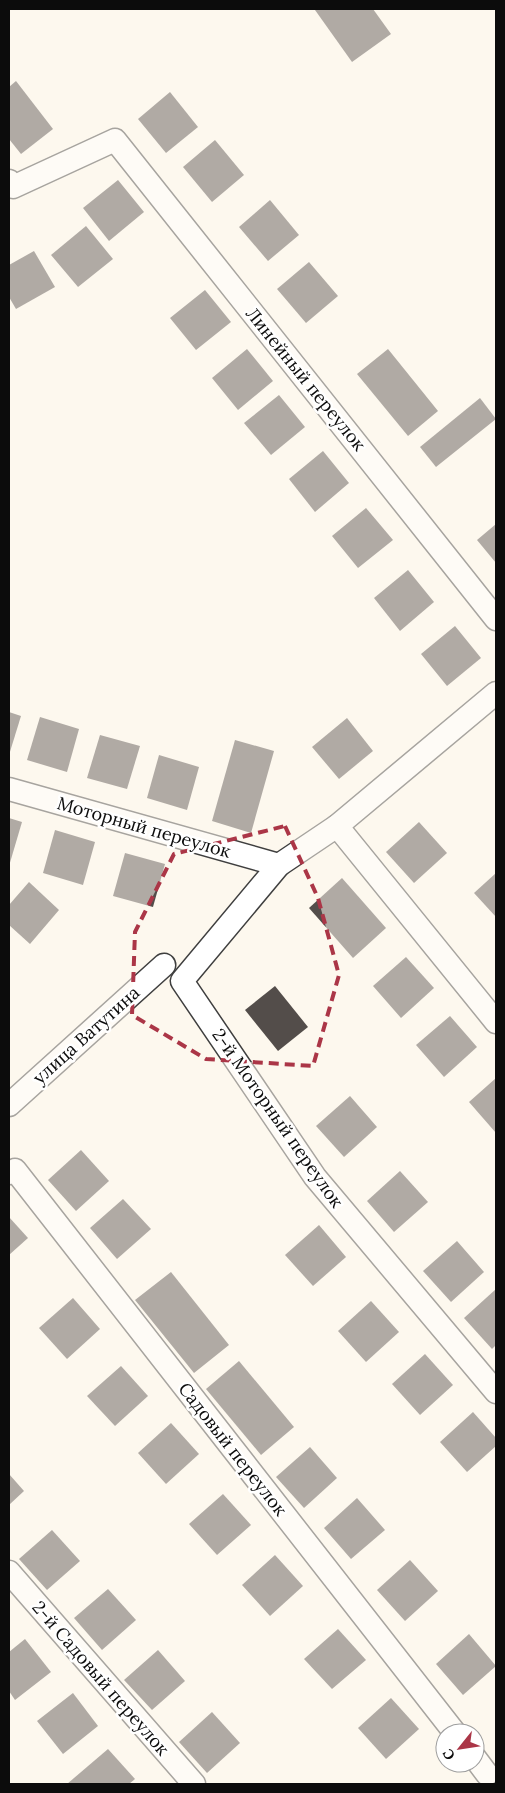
<svg xmlns="http://www.w3.org/2000/svg" width="505" height="1793" viewBox="0 0 505 1793" font-family="Lora,serif">
<style>
.building{fill:#534d4a}
.lines{fill:none;stroke-linecap:round;stroke-linejoin:round}
.minor-casing{stroke:#3f3f3f;stroke-width:25}
.minor{stroke:#fff;stroke-width:22}
.marked{fill:none;stroke:#ab3647;stroke-width:4;stroke-dasharray:10 6;stroke-linejoin:round}
.labels{text-anchor:middle;dominant-baseline:central;stroke-width:5;stroke-linejoin:round;paint-order:stroke}
.street-label{font-size:18px;fill:#0c0c0c;stroke:#fff}
</style>
<rect width="100%" height="100%" fill="#fdf8ee"/>
<!-- building -->
<g class="building">
<path d="M317 9H373L391 34 352 62 315 10Z"/>
<path d="M16 81 53 129 21 154 9 139V87Z"/>
<path d="M170 92 198 127 166 153 138 119Z"/>
<path d="M215 140 244 175 212 202 183 167Z"/>
<path d="M118 180 144 212 109 241 83 208Z"/>
<path d="M270 200 299 235 268 261 239 227Z"/>
<path d="M86 226 113 259 78 287 51 255Z"/>
<path d="M34 251 55 287 16 309 9 297V265Z"/>
<path d="M309 262 338 296 306 323 277 289Z"/>
<path d="M205 290 231 322 196 350 170 318Z"/>
<path d="M247 349 273 381 238 410 212 378Z"/>
<path d="M388 349 438 411 408 436 357 374Z"/>
<path d="M279 395 305 427 271 455 244 423Z"/>
<path d="M480 398 496 419 436 467 420 447Z"/>
<path d="M323 451 349 483 315 512 289 479Z"/>
<path d="M366 508 393 540 358 568 332 536Z"/>
<path d="M496 524V563L477 540Z"/>
<path d="M408 570 434 602 400 631 374 598Z"/>
<path d="M455 626 481 658 447 686 421 654Z"/>
<path d="M9 712 21 716 9 755Z"/>
<path d="M40 717 79 729 67 772 27 760Z"/>
<path d="M347 718 373 751 339 779 312 747Z"/>
<path d="M100 735 140 746 127 789 87 778Z"/>
<path d="M235 740 274 751 251 833 212 821Z"/>
<path d="M159 755 199 767 187 810 147 798Z"/>
<path d="M9 818 22 822 9 866Z"/>
<path d="M419 822 447 853 414 883 386 852Z"/>
<path d="M55 830 95 842 83 885 43 873Z"/>
<path d="M125 853 165 864 153 907 113 896Z"/>
<path d="M496 873V917L474 893Z"/>
<path d="M342 878 386 928 353 958 309 908Z"/>
<path d="M29 882 59 910 30 944 9 925V905Z"/>
<path d="M406 957 434 988 401 1018 373 986Z"/>
<path d="M275 986 308 1027 278 1051 245 1010Z"/>
<path d="M450 1016 477 1047 444 1077 416 1045Z"/>
<path d="M496 1078V1133L469 1102Z"/>
<path d="M350 1096 377 1127 344 1157 316 1126Z"/>
<path d="M81 1150 109 1181 76 1211 48 1180Z"/>
<path d="M400 1171 428 1202 394 1232 367 1201Z"/>
<path d="M123 1199 151 1229 117 1259 90 1228Z"/>
<path d="M9 1217 28 1238 9 1255Z"/>
<path d="M319 1225 346 1257 313 1286 285 1255Z"/>
<path d="M457 1241 484 1272 451 1302 423 1271Z"/>
<path d="M171 1272 229 1345 194 1373 135 1300Z"/>
<path d="M496 1289V1345L492 1349 464 1318Z"/>
<path d="M73 1298 100 1329 67 1359 39 1328Z"/>
<path d="M371 1301 399 1332 366 1362 338 1331Z"/>
<path d="M425 1354 453 1385 420 1415 392 1384Z"/>
<path d="M239 1361 294 1427 261 1455 206 1389Z"/>
<path d="M121 1366 148 1396 115 1426 87 1396Z"/>
<path d="M473 1412 496 1438V1446L467 1472 440 1442Z"/>
<path d="M171 1423 199 1454 166 1484 138 1453Z"/>
<path d="M310 1447 337 1478 304 1508 276 1477Z"/>
<path d="M9 1474 24 1491 9 1505Z"/>
<path d="M223 1494 251 1525 217 1555 189 1524Z"/>
<path d="M357 1498 385 1530 351 1559 324 1528Z"/>
<path d="M52 1530 80 1561 47 1590 19 1559Z"/>
<path d="M275 1555 303 1586 270 1616 242 1585Z"/>
<path d="M410 1560 438 1591 405 1621 377 1590Z"/>
<path d="M108 1589 136 1620 102 1650 74 1618Z"/>
<path d="M338 1629 366 1660 332 1689 304 1659Z"/>
<path d="M469 1634 496 1666 463 1695 436 1664Z"/>
<path d="M25 1639 51 1672 15 1700 9 1691V1652Z"/>
<path d="M158 1650 185 1681 152 1710 124 1680Z"/>
<path d="M73 1693 98 1726 63 1754 37 1721Z"/>
<path d="M391 1698 419 1729 386 1759 358 1728Z"/>
<path d="M212 1712 240 1743 207 1773 179 1742Z"/>
<path d="M108 1749 135 1779 129 1784H67Z"/>
</g>
<g class="lines">
<!-- minor casing -->
<g class="minor-casing">
<g id="minor">
<path d="M9 181 13 187 115 140 496 619"/>
<path d="M496 693 337 826 279 865 182 981 315 1177 496 1392"/>
<path d="M9 789 279 865"/>
<path d="M337 826 496 1022"/>
<path d="M9 1105 164 965"/>
<path d="M9 1173 15 1170 455 1733"/>
<path d="M9 1572 194 1784"/>
<path d="M475 1758 487 1774"/>
</g>
</g>
<!-- minor -->
<use href="#minor" class="minor"/>
</g>
<!-- marked area -->
<path d="M0 0H505V1793H0ZM285 826 318 898 339 975 313 1066 206 1059 132 1015 135 932 174 854Z" fill="#fdf8ee" fill-opacity=".55" fill-rule="evenodd"/>
<path class="marked" d="M285 826 318 898 339 975 313 1066 206 1059 132 1015 135 932 174 854Z"/>
<g class="labels">
<!-- street labels -->
<g class="street-label">
<text transform="translate(306 379) rotate(51)">Линейный переулок</text>
<text transform="translate(144 827) rotate(16)">Моторный переулок</text>
<text transform="translate(86 1035) rotate(-42)">улица Ватутина</text>
<text transform="translate(278 1118) rotate(55)">2-й Моторный переулок</text>
<text transform="translate(233 1449) rotate(52)">Садовый переулок</text>
<text transform="translate(101 1678) rotate(49)">2-й Садовый переулок</text>
</g>
</g>
<!-- border -->
<rect width="505" height="1793" fill="none" stroke="#0c0c0c" stroke-width="20"/>
<!-- north arrow -->
<g transform="translate(460 1748) rotate(240)"><circle r="24" fill="#ffffff" stroke="#9e9e9e"/>
<path d="M0-4L9 19L0 12L-9 19Z" fill="#ab3647"/>
<text y="-8" font-size="14" font-weight="bold" text-anchor="middle" fill="#0c0c0c">С</text>
</g>
</svg>
